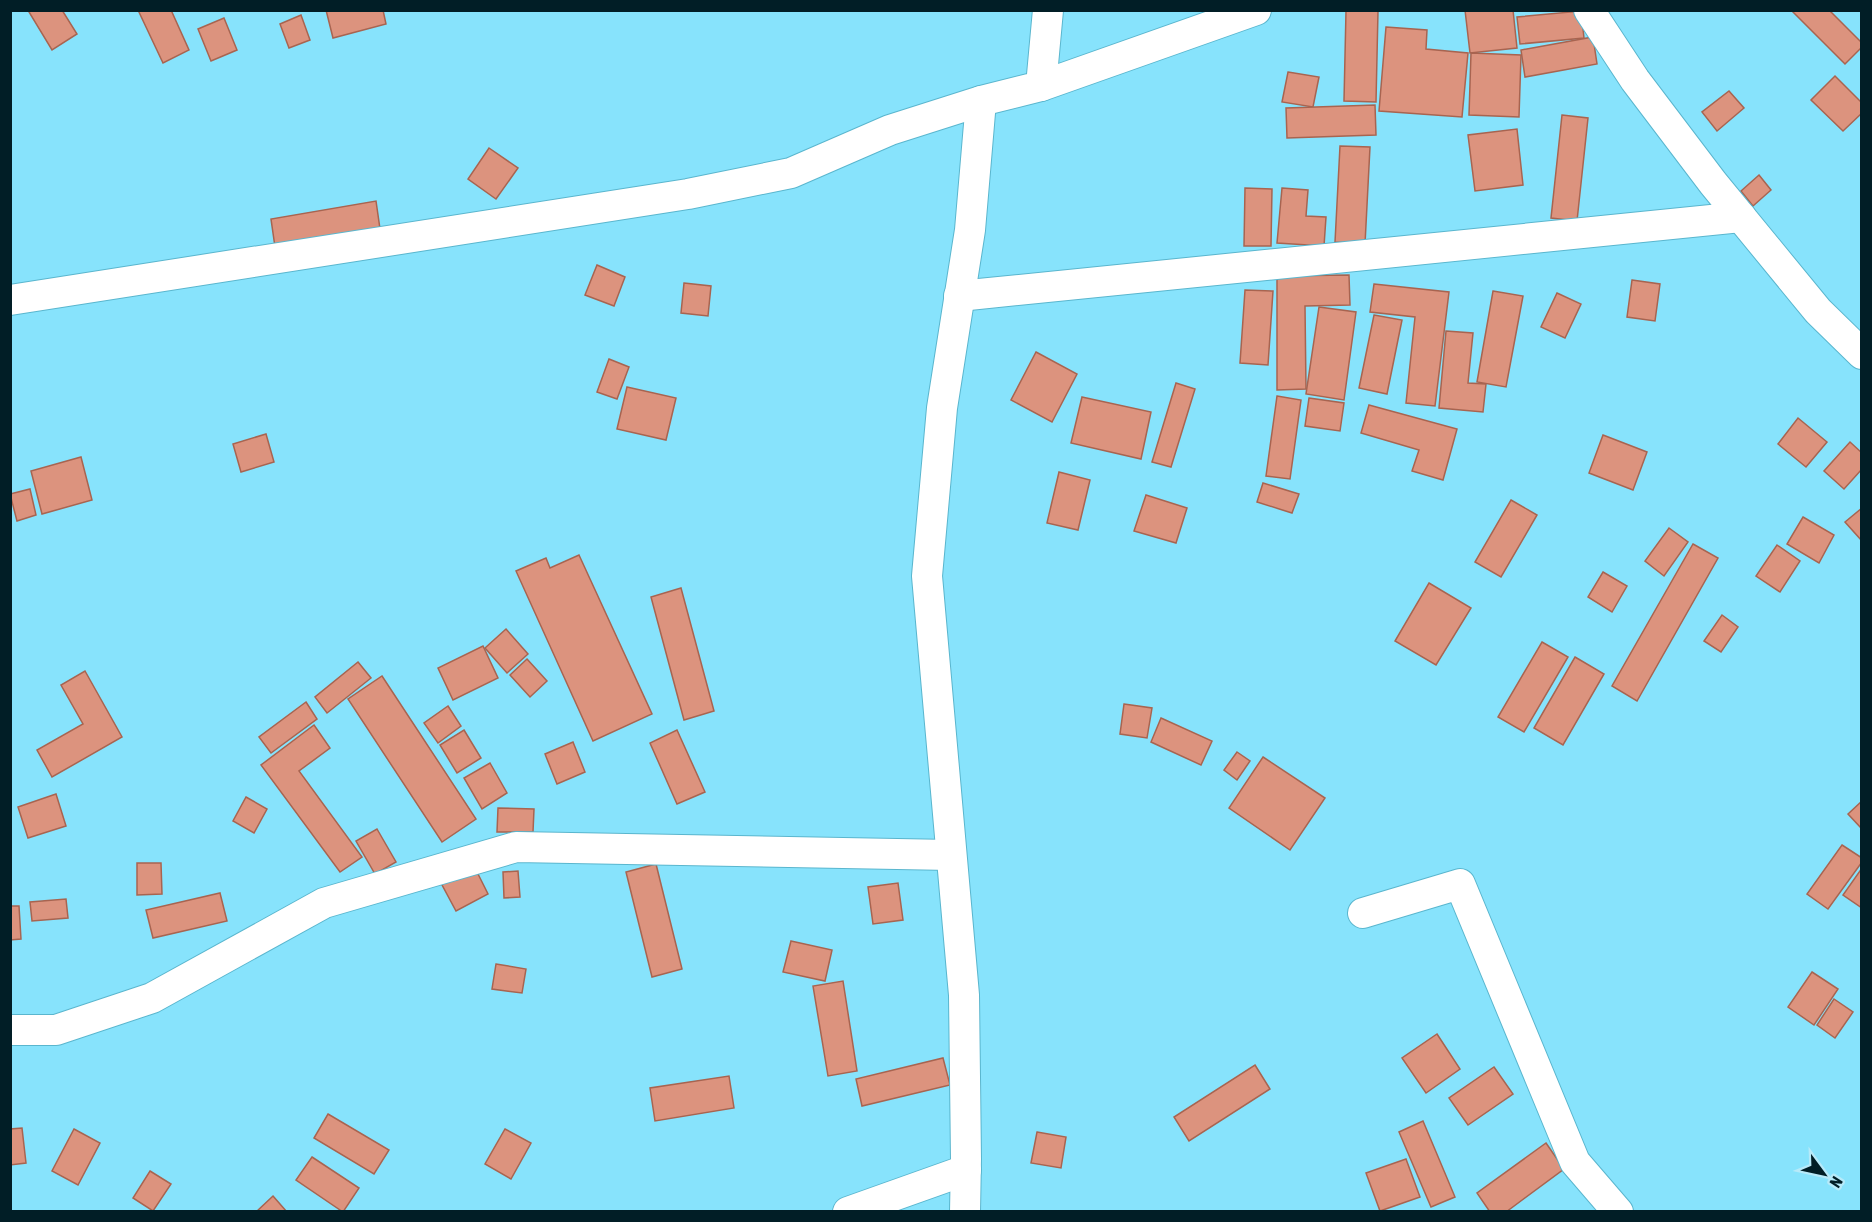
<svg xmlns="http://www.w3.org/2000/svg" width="1872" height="1222" viewBox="0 0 1872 1222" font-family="'Asap Condensed',sans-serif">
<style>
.building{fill:#dc937e;stroke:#a86450;stroke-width:1.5}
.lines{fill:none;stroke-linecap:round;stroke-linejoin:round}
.minor-casing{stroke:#5ab6ce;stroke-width:32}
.minor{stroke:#fff;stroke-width:30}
</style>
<rect width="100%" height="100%" fill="#87e3fc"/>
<!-- building -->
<g class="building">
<path d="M32 10H62L77 34 52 50 29 12Z"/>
<path d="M138 10H171L189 50 163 63Z"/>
<path d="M326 10H383L386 24 333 38Z"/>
<path d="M1465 10H1513L1517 48 1470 53Z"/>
<path d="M1791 10H1829L1862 43V47L1845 64Z"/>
<path d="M1346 11H1378L1376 102 1344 101Z"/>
<path d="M1581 11 1584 38 1520 44 1517 17Z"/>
<path d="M301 15 310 40 289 48 280 24Z"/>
<path d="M224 18 237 50 211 61 198 29Z"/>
<path d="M1386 27 1427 30 1426 49 1468 53 1462 117 1379 111Z"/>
<path d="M1593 37 1597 64 1525 77 1521 50Z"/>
<path d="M1471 53 1521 55 1519 117 1469 115Z"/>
<path d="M1288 72 1319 77 1313 107 1282 102Z"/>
<path d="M1835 76 1862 103V113L1843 131 1811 100Z"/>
<path d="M1729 91 1744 108 1717 131 1702 112Z"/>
<path d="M1375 105 1376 135 1287 138 1286 108Z"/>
<path d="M1562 115 1588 118 1577 221 1551 218Z"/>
<path d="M1517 129 1523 185 1475 191 1468 135Z"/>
<path d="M1340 146 1370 147 1365 244 1335 242Z"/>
<path d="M489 148 518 168 496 199 468 179Z"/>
<path d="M1759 175 1771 190 1753 206 1741 191Z"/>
<path d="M1245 188 1272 189 1271 246H1244Z"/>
<path d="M1282 188 1308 190 1306 216 1326 217 1324 246 1277 243Z"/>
<path d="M376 201 380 229 275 247 271 219Z"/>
<path d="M597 265 625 277 614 306 585 295Z"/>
<path d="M1349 275 1350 305 1305 306 1306 389 1277 390V276Z"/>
<path d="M1632 280 1660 284 1655 321 1627 317Z"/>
<path d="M684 283 711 286 708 316 681 313Z"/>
<path d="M1374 284 1449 292 1435 406 1406 403 1415 317 1370 312Z"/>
<path d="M1245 290 1273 291 1268 365 1240 363Z"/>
<path d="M1493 291 1523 296 1506 387 1477 382Z"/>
<path d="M1557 293 1581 304 1565 338 1541 327Z"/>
<path d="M1319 307 1356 312 1344 400 1306 394Z"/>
<path d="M1374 315 1402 320 1387 394 1359 388Z"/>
<path d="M1446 331 1473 333 1468 383 1486 384 1483 412 1439 408Z"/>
<path d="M1036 352 1077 374 1052 422 1011 400Z"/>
<path d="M609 359 629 367 617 399 597 392Z"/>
<path d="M1176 383 1195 389 1171 467 1152 462Z"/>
<path d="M627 387 676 398 666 440 617 429Z"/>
<path d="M1277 396 1301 400 1290 479 1266 476Z"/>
<path d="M1082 397 1151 412 1141 459 1071 443Z"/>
<path d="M1309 398 1344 403 1340 431 1305 426Z"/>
<path d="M1369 405 1457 429 1443 480 1412 471 1419 450 1361 433Z"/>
<path d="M1798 418 1827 442 1806 467 1778 444Z"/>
<path d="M266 434 274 462 241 472 233 444Z"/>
<path d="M1603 435 1647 452 1633 490 1589 473Z"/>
<path d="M1850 442 1862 453V469L1844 489 1824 471Z"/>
<path d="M81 457 92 500 42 514 31 471Z"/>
<path d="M1059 472 1090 480 1078 530 1047 523Z"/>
<path d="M1263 483 1299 494 1292 513 1257 502Z"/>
<path d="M30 489 36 515 17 521 10 494Z"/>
<path d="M1146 495 1187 508 1176 543 1134 531Z"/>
<path d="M1511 500 1537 515 1501 577 1475 562Z"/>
<path d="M1862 508V541L1845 522Z"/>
<path d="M1803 517 1834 535 1819 563 1787 544Z"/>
<path d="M1669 528 1688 542 1664 576 1645 561Z"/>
<path d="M1693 544 1718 558 1637 701 1612 686Z"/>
<path d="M1777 545 1800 561 1780 592 1756 576Z"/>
<path d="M579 555 652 714 593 741 516 571 546 558 550 568Z"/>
<path d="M1603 572 1627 586 1612 612 1588 597Z"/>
<path d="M1429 583 1471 608 1436 665 1395 641Z"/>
<path d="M681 588 714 711 684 720 651 597Z"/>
<path d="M1722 615 1738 627 1721 652 1704 641Z"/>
<path d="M506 629 528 654 507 673 485 648Z"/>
<path d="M1542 642 1568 657 1524 732 1498 717Z"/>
<path d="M483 646 498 678 453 700 438 668Z"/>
<path d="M1575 657 1604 674 1563 745 1534 728Z"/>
<path d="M527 659 547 681 530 697 510 675Z"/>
<path d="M358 662 371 678 327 713 315 697Z"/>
<path d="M85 671 122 737 52 777 37 750 83 724 61 685Z"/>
<path d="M382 676 476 819 442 842 348 699Z"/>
<path d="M306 702 317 719 271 753 259 737Z"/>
<path d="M1124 704 1152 708 1147 738 1120 734Z"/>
<path d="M448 706 461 726 438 743 424 723Z"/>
<path d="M1161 718 1212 741 1201 765 1151 742Z"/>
<path d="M314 725 330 748 299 771 362 857 340 872 261 765Z"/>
<path d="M464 730 481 758 457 773 440 745Z"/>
<path d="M677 730 705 792 677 804 650 743Z"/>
<path d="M573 742 585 772 557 784 545 754Z"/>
<path d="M1237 752 1250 761 1237 780 1224 770Z"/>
<path d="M1263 757 1325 798 1290 850 1229 808Z"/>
<path d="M490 763 507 793 482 809 464 778Z"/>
<path d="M56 794 66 826 28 838 18 807Z"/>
<path d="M246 797 267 809 254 833 233 821Z"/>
<path d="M1862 801V829L1848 814Z"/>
<path d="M498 808 534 809 533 832H497Z"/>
<path d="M377 829 396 862 375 874 356 841Z"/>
<path d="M1842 845 1862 858V862L1828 909 1807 894Z"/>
<path d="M137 863H161L162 894 137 895Z"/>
<path d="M656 864 682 969 652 977 626 872Z"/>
<path d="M474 866 488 894 456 911 441 883Z"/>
<path d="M1862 868V908L1843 895Z"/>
<path d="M518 871 520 897 504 898 503 872Z"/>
<path d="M898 883 903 920 873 924 868 887Z"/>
<path d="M220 893 227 921 153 938 146 910Z"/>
<path d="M66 899 68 918 32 921 30 902Z"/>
<path d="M10 906H19L21 939 10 940Z"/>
<path d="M791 941 832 950 825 981 783 972Z"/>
<path d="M496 964 526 969 522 993 492 989Z"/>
<path d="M1812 972 1838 989 1814 1025 1788 1007Z"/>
<path d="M843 981 857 1071 828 1076 813 986Z"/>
<path d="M1834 999 1853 1012 1835 1038 1817 1025Z"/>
<path d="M1437 1034 1460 1069 1426 1093 1402 1058Z"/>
<path d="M943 1058 950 1085 862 1106 856 1079Z"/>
<path d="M1255 1065 1270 1089 1189 1141 1174 1117Z"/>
<path d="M1494 1067 1513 1094 1468 1125 1449 1098Z"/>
<path d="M729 1076 734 1108 655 1121 650 1088Z"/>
<path d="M328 1114 389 1150 374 1174 314 1138Z"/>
<path d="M1423 1121 1455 1197 1431 1207 1399 1132Z"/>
<path d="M22 1128 26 1163 10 1165V1129Z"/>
<path d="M74 1129 100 1143 78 1185 52 1171Z"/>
<path d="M505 1129 531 1143 511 1179 485 1164Z"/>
<path d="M1037 1132 1066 1137 1061 1168 1031 1163Z"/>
<path d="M1546 1143 1564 1169 1506 1212H1490L1477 1193Z"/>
<path d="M312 1157 359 1188 343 1212 296 1180Z"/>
<path d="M1406 1159 1420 1197 1380 1211 1366 1173Z"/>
<path d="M150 1171 171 1184 153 1211 133 1198Z"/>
<path d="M273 1196 287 1212H256Z"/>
</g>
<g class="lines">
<!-- minor casing -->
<g class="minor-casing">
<g id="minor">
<path d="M1589 10 1635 80 1713 183 1818 311 1862 354"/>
<path d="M1041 86 1256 10"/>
<path d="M959 296 1741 217"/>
<path d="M10 300 688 194 791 173 890 130 981 101"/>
<path d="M1363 913 1460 884 1575 1162 1618 1212"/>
<path d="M10 1030H56L152 998 324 903 516 847 951 855"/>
<path d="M848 1212 966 1170"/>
<path d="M965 1212 966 1159 964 995 927 576 942 408 970 230 981 101 1041 86 1048 10"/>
</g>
</g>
<!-- minor -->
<use href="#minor" class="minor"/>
</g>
<!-- border -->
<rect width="1872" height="1222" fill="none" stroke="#011e26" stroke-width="24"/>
<!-- north arrow -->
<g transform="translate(1824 1174) rotate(123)" stroke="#b7eaf9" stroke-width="4.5" paint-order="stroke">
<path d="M0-4.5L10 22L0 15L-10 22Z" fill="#011e26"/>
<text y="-9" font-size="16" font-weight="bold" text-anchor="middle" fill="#011e26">N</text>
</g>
</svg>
